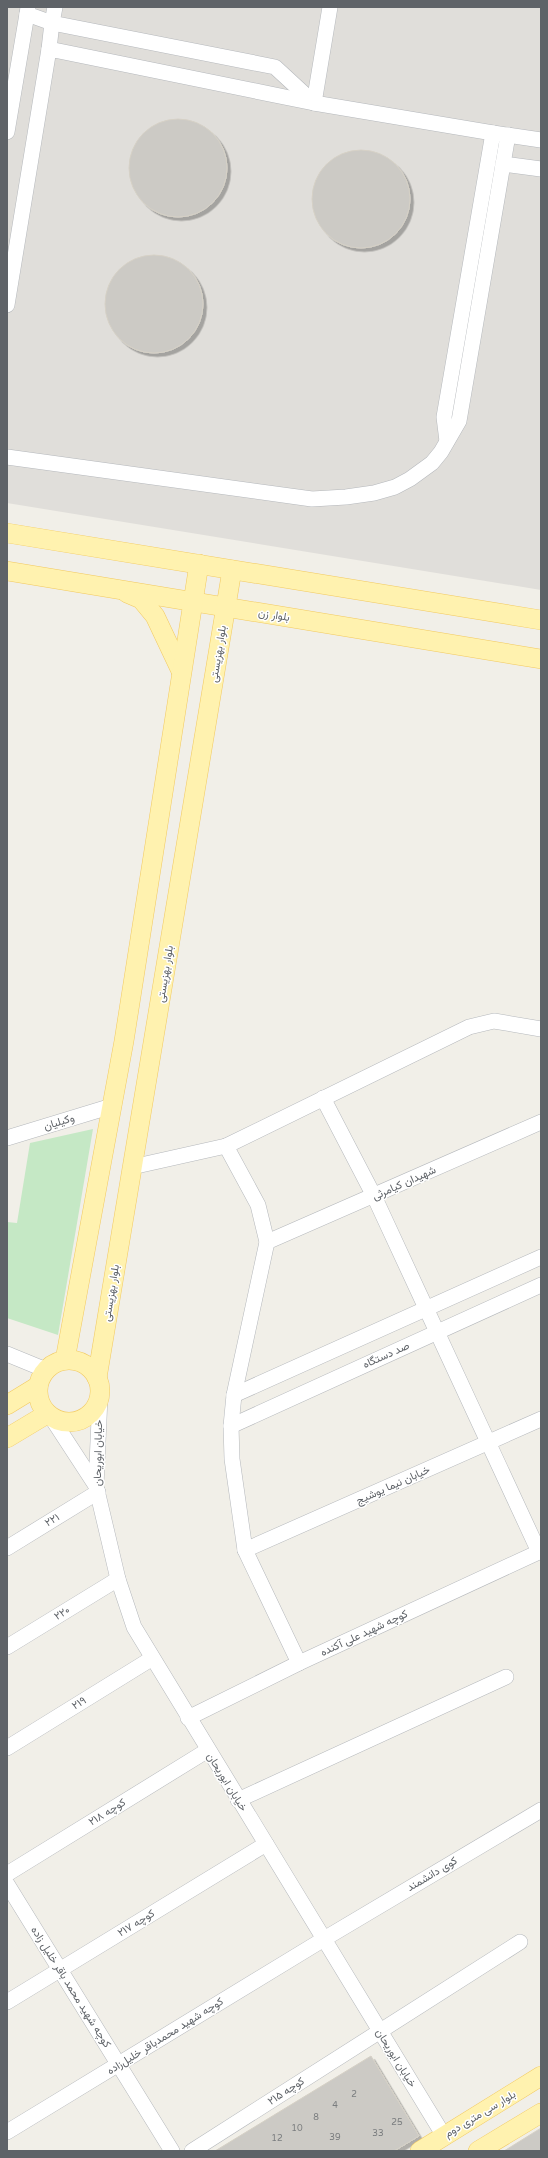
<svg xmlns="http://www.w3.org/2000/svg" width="548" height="2158" viewBox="0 0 548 2158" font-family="'Varela Round',Vazirmatn,sans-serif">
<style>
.industrial{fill:#e0deda}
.green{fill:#c5e8c5}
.building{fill:#cccac5;stroke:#d6d1c6;filter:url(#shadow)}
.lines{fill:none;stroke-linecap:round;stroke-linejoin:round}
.minor-casing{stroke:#b5b8bc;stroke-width:16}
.major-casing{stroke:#f2c960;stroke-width:20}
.minor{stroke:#fff;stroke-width:15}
.major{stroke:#fff2af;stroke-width:19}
.labels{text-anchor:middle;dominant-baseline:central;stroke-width:3;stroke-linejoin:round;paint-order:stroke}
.number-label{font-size:9px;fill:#7a7d7f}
.street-label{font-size:11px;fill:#5f6368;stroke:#fff}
</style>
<defs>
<filter id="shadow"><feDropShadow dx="3.5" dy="3.5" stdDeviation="0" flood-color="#0004"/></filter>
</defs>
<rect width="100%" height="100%" fill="#f1efe8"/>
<!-- industrial -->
<path class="industrial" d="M7 7H541V590L7 503Z"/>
<!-- green -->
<path class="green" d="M93 1129 58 1335 7 1318V1222L17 1223 30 1143Z"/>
<!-- building -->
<g class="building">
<circle cx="178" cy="168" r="49"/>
<circle cx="361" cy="199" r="49"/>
<circle cx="154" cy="304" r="49"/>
<path d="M371 2056 419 2136 394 2151H215Z"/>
<path d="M541 2128V2151H504Z"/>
</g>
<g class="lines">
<!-- minor casing -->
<g class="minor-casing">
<g id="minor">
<path d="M28 7 27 14 52 23 49 49"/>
<path d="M55 7 52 23 275 67 314 103 493 133"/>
<path d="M7 132 27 14"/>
<path d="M503 164 508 135"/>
<path d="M7 305 49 49 314 103 330 7"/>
<path d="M447 441 444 417 493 133 541 140"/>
<path d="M7 457 312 499 346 497 374 493 395 487 410 479 432 463 441 452 459 421 503 164 541 169"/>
<path d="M323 1098 374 1196 539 1552"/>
<path d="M7 1138 112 1106"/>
<path d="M226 1146 469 1027 494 1021 541 1029"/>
<path d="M132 1167 226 1146 258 1205 267 1242 234 1395 231 1426 232 1459 245 1550 299 1663"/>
<path d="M267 1242 541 1122"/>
<path d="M7 1354 46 1370"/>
<path d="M234 1395 541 1257"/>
<path d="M100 1397 96 1486 118 1579 134 1627 444 2136"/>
<path d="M51 1417 96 1486"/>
<path d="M231 1426 541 1285"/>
<path d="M7 1548 98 1492"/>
<path d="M245 1550 541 1419"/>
<path d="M7 1647 118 1579"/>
<path d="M188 1718 299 1663 541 1551"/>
<path d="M7 1748 151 1659"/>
<path d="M238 1800 506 1677"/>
<path d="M7 1874 208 1750"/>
<path d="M7 1884 172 2151"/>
<path d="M7 2002 266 1844"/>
<path d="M7 2132 324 1939 541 1810"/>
<path d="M192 2151 520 1942"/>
</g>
</g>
<!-- major casing -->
<g class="major-casing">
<g id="major">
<path d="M7 533 541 620"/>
<path d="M7 571 541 659"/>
<path d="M127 593 141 599 155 616 181 671"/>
<circle cx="69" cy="1391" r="31"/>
<path d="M65 1360 124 1041 199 564"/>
<path d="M97 1378 232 570"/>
<path d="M7 1405 38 1386"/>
<path d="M7 1438 47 1414"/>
<path d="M420 2151 541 2076"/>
<path d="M478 2151 541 2113"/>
</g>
</g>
<!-- minor -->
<use href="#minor" class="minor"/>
<!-- major -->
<use href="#major" class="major"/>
</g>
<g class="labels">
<!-- number labels -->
<g class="number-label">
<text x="354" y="2094">2</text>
<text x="335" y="2105">4</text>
<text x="316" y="2117">8</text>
<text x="397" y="2122">25</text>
<text x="297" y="2128">10</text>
<text x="378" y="2133">33</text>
<text x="335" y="2137">39</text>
<text x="277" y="2138">12</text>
</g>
<!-- street labels -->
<g class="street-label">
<text transform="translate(274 615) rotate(9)">بلوار زن</text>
<text transform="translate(218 654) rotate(-81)">بلوار بهزیستی</text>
<text transform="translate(165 974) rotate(-81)">بلوار بهزیستی</text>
<text transform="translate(59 1122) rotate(-17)">وکیلیان</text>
<text transform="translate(404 1183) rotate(-24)">شهیدان کیامرثی</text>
<text transform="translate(111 1293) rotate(-81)">بلوار بهزیستی</text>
<text transform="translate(386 1355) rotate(-24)">صد دستگاه</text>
<text transform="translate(98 1453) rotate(-89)">خیابان ابوریحان</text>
<text transform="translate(393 1485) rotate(-24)">خیابان نیما یوشیج</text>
<text transform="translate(52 1520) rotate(-31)">۲۲۱</text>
<text transform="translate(62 1613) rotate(-32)">۲۲۰</text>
<text transform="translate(364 1633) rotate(-25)">کوچه شهید علی آکنده</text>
<text transform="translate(79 1703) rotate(-32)">۲۱۹</text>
<text transform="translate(227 1782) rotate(58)">خیابان ابوریحان</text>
<text transform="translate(107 1812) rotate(-32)">کوچه ۲۱۸</text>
<text transform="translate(432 1874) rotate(-31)">کوی دانشمند</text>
<text transform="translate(136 1923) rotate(-32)">کوچه ۲۱۷</text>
<text transform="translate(71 1987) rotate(58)">کوچه شهید محمد باقر خلیل زاده</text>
<text transform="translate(165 2036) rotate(-32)">کوچه شهید محمدباقر خلیل‌زاده</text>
<text transform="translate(396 2058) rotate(58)">خیابان ابوریحان</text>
<text transform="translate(286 2091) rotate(-33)">کوچه ۲۱۵</text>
<text transform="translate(480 2114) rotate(-31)">بلوار سی متری دوم</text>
</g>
</g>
<!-- border -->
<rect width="548" height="2158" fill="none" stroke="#5f6368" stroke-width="16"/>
</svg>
